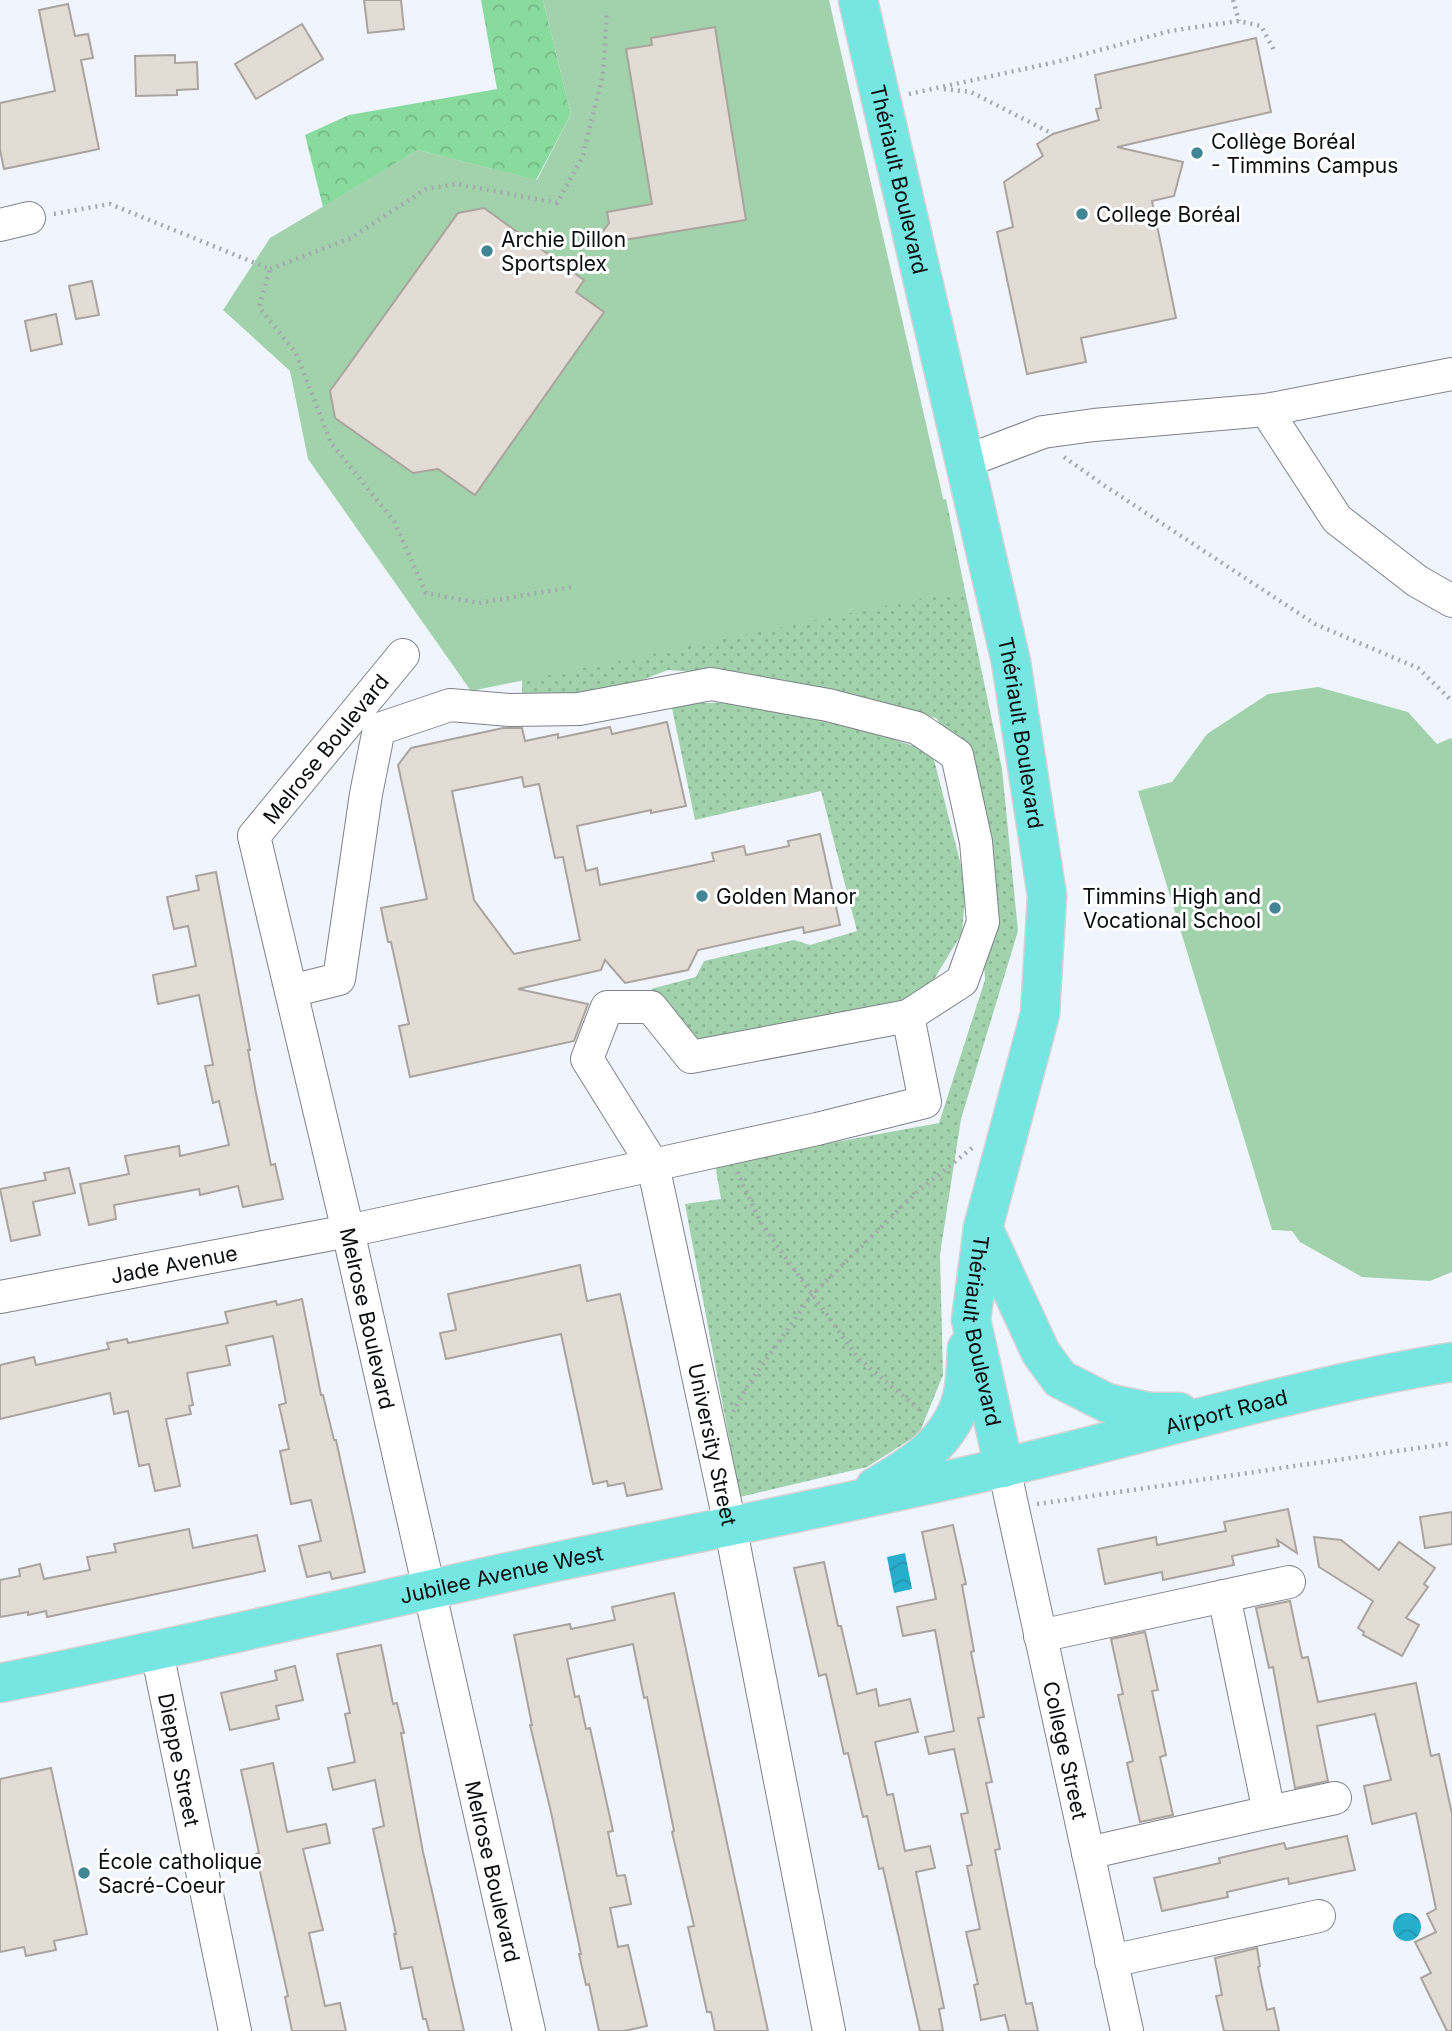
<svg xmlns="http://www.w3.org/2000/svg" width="1452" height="2031" viewBox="0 0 1452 2031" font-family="Inter,sans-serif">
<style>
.grass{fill:url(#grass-dots)}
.forest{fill:url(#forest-crowns)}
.pitch{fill:#a1d2ac}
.water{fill:url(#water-waves)}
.building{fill:#e3dcd5;stroke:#aaa39e;stroke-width:2;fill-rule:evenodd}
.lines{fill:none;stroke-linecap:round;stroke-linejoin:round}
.minor-casing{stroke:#7e8289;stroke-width:34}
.major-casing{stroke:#d3d3d4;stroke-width:41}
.path{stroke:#a4a8ae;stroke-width:4.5;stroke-dasharray:2 5;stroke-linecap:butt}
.minor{stroke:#fff;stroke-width:32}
.major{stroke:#75e6e2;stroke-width:38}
.poi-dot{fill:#428695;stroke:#fff;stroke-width:2.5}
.labels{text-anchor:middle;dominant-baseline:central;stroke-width:6;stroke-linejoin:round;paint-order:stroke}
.poi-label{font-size:21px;fill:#0c0d10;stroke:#fff;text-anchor:start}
.street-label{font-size:21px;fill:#0c0d10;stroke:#fff}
</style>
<defs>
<pattern id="grass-dots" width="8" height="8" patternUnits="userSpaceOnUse" patternTransform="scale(1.75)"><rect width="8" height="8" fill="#a1d2ac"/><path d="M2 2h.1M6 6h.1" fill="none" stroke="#89b393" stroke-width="1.8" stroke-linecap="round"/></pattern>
<pattern id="forest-crowns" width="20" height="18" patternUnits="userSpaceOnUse" patternTransform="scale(1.75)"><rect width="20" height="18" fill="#89da9d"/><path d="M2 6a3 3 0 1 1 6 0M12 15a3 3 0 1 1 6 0" fill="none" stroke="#75ba86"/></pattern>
<pattern id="water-waves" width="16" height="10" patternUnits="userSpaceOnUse" patternTransform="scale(1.75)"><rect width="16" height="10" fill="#27aecc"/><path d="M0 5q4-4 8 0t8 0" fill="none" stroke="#2294ae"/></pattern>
</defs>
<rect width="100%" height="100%" fill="#f0f5fd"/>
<!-- grass -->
<g class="grass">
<path d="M946 499 1002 769 1018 931 961 1119 940 1254 943 1375 919 1434 867 1467 740 1497 685 1204 721 1199 715 1164 939 1123 985 980 974 769 936 718 754 676 668 670 619 689 522 700V680L913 506Z"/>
<path d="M671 703H732L856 727 932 752 966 885 962 933 930 986 911 998 698 1044 651 989 696 977 704 961 794 940 810 945 857 931 821 791 695 820Z"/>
</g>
<!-- forest -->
<path class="forest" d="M481 0H543L571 114 536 180 418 150 323 207 305 135 349 115 497 89Z"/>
<!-- pitch -->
<g class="pitch">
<path d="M543 0H829L965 594 929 597 471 691 308 459 290 371 223 310 270 238 418 150 537 180 571 114Z"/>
<path d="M1318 687 1408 712 1437 744 1451 738 1452 741V1272L1430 1281 1362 1277 1300 1242 1292 1231 1272 1230 1138 791 1172 782 1207 734 1268 694Z"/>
</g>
<!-- water -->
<g class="water">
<path d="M905 1553 912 1589 894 1593 887 1557Z"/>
<circle cx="1407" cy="1927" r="14"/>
</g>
<!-- building -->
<g class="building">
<path d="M364 0H401L404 29 368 33Z"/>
<path d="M68 4 75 36 88 34 93 58 81 60 99 149 4 169 0 150V103L55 91 39 10Z"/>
<path d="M302 24 323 59 256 99 235 64Z"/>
<path d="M715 27 746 220 593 245 609 223 607 212 652 204 626 49 652 45 651 38Z"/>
<path d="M1256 38 1271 112 1117 147 1183 162 1174 196 1152 201 1176 318 1081 338 1086 362 1027 374 997 232 1013 227 1004 182 1043 156 1037 144 1053 134 1099 120 1096 109 1101 108 1095 75Z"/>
<path d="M175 55V63L197 62 198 89 177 90V95L136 96 135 56Z"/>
<path d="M484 208 584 280 576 292 604 312 475 495 438 469 413 473 335 418 330 391 458 213Z"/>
<path d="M92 281 99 315 76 319 69 286Z"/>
<path d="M56 314 62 344 31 351 25 321Z"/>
<path d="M667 722 686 806 651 813V810L577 826 586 871 597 868 600 885 714 861 712 853 744 846 746 855 789 846 788 841 820 834 840 925 804 933 803 927 698 950 688 970 625 983 605 960 601 970 518 989 588 1004 574 1041 410 1077 399 1026 409 1024 391 942H388L381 908 427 899 398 765 411 748 503 728H522L525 741 558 734V738L610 727 612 734ZM522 777 524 787 539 784 555 858 563 857 580 940 514 954 474 900 452 791Z"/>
<path d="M216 872 250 1050H248L256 1093 271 1165 275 1164 283 1199 243 1207 238 1186 200 1195 199 1189 114 1205 116 1219 89 1225 80 1184 129 1174 125 1156 179 1146 180 1156 229 1145 219 1101 213 1103 205 1066 213 1065 199 995 158 1004 153 975 196 966 188 926 174 929 167 897 199 890 196 876Z"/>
<path d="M69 1168 75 1193 33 1202 40 1235 11 1241 0 1189 46 1180 44 1173Z"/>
<path d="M580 1265 587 1301 620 1294 662 1489 627 1496 624 1483 608 1486 607 1481 593 1484 561 1334 446 1359 440 1333 456 1330 448 1294Z"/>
<path d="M302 1299 321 1395H323L334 1440H336L365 1572 332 1579 330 1572 307 1577 299 1546 321 1541 311 1500 291 1504 280 1451 289 1449 279 1405 286 1403 273 1336 226 1346 230 1365 187 1373 193 1405 189 1406 191 1414 166 1419 180 1486 155 1491 149 1464 139 1466 128 1411 114 1414 110 1393 0 1419V1365L34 1357 36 1365 109 1349 107 1343 127 1339 128 1343 228 1323 225 1312 276 1301 277 1305Z"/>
<path d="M1288 1509 1297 1553 1277 1540 1279 1546 1232 1556 1234 1565 1163 1580 1162 1572 1105 1584 1098 1549 1156 1537 1157 1545 1226 1531 1224 1522Z"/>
<path d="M1452 1512V1544L1425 1548 1420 1517Z"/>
<path d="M953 1525 966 1584 962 1585 974 1651 971 1652 984 1717 978 1718 992 1782 986 1783 1000 1849 995 1850 1026 2004 1032 2003 1038 2031H1009L1005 2015 981 2020 974 1985 978 1984 966 1932 980 1929 967 1866 972 1865 961 1814 968 1813 954 1749 929 1754 925 1737 954 1731 935 1630 903 1636 897 1607 936 1599 922 1532Z"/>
<path d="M189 1529 193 1548 257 1535 265 1571 47 1617 46 1611 28 1615V1612L0 1617V1580L20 1576 19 1569 40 1564 44 1579 90 1570 87 1557 116 1552 114 1544Z"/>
<path d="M1314 1537 1341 1540 1379 1570 1399 1542 1435 1568 1424 1584 1428 1587 1406 1618 1419 1625 1402 1656 1363 1635 1364 1632 1358 1628 1373 1601 1319 1567Z"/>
<path d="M824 1562 838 1626H841L857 1694 876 1689 879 1706 910 1699 918 1732 875 1742 887 1795 893 1794 905 1851 930 1846 935 1868 916 1872 944 2008 939 2009 943 2031H920L883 1868 879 1869 867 1816 863 1817 848 1753 844 1754 826 1674 819 1676 794 1568Z"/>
<path d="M674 1593 727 1843 768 2031H715L711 2012H707L688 1927 694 1926 672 1832 674 1831 647 1697 644 1698 633 1644 567 1659 575 1697 579 1696 586 1729 590 1728 599 1768 613 1831 608 1832 617 1876 625 1875 631 1904 610 1908 618 1947 628 1945 647 2026 624 2031H599L589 1984 586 1985 579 1954H581L551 1812 530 1725H532L514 1635 570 1624 571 1629 615 1620 612 1607Z"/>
<path d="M1290 1601 1302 1658 1308 1657 1318 1702 1416 1683 1431 1756 1439 1754 1452 1814V2031H1447L1421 1978 1431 1973 1415 1942 1436 1932 1427 1914 1436 1909 1416 1813 1372 1824 1364 1786 1391 1780 1375 1714 1317 1726 1328 1781 1295 1788 1273 1667 1269 1668 1256 1608Z"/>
<path d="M1145 1632 1158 1690 1152 1691 1166 1755 1160 1757 1173 1815 1140 1822 1127 1763 1133 1761 1118 1695 1123 1694 1111 1639Z"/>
<path d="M381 1645 393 1704 397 1703 404 1733H401L423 1852 464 2031H429L426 2019H423L412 1967 401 1969 394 1934H396L373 1829 384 1826 375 1780 333 1790 328 1768 355 1762 345 1714 350 1713 337 1654Z"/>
<path d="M295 1666 303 1700 276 1706 279 1719 230 1730 221 1693 277 1680 275 1671Z"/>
<path d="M273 1763 287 1832 326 1824 330 1843 303 1849 323 1930 309 1933 325 2006 340 2003 346 2031H292L285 1997 288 1996 256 1854 259 1853 241 1770Z"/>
<path d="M51 1768 87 1934 54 1941 56 1950 26 1956 24 1947 0 1952V1779Z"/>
<path d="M1347 1836 1355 1870 1289 1884 1288 1878 1227 1892 1228 1897 1162 1911 1154 1878 1220 1863 1219 1858 1284 1843 1286 1849Z"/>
<path d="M1257 1948 1260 1966 1258 1967 1267 2010 1274 2008 1279 2031H1224L1216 1996 1222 1995 1215 1958Z"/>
</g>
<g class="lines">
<!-- minor casing -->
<g class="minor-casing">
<g id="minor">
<path d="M0 225 29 218"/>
<path d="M1266 410 1337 519 1417 581 1452 601"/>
<path d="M964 462 1043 432 1094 425 1266 410 1452 374"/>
<path id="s1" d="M403 655 254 836 348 1231 529 2031"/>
<path d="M291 991 339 979 366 794 379 729 450 705 510 710 579 709 711 684 828 705 917 728 957 755 976 842 983 922 962 981 908 1016"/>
<path d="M607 1007H651L691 1057 908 1016 925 1102 817 1129 653 1165 587 1059Z"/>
<path id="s2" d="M0 1297 348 1231 653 1165 730 1525 829 2031"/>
<path id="s3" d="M1004 1468 1127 2031"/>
<path d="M1040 1636 1289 1582"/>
<path id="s4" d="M157 1652 235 2031"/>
<path d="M1269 1812 1335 1798"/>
<path d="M1088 1853 1269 1812 1224 1596"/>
<path d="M1111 1961 1319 1916"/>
</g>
</g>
<!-- major casing -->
<g class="major-casing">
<g id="major">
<path id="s5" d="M858 0 1011 662 1047 896 1040 1014 983 1228 971 1320 1004 1468"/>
<path d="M983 1228 1041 1353 1060 1379 1107 1403 1151 1412H1179"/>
<path d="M875 1487C912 1466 950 1442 962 1398 966 1382 966 1364 967 1348"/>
<path id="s6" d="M0 1683C186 1646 370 1602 555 1562 704 1531 853 1503 1001 1468 1151 1433 1299 1387 1452 1362"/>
</g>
</g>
<!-- path -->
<g class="path">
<path d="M1233 0 1239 21"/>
<path d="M944 89 971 92 1053 134"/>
<path d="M909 94 1056 62 1170 31 1239 21 1261 26 1274 50"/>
<path d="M54 214 110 204 270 269 259 307 296 353 331 443 394 521 426 593 479 603 573 587"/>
<path d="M270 269 351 238 426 189 457 184 557 203 582 158 603 75 607 12"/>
<path d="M1064 457 1102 484 1315 624 1418 668 1452 701"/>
<path d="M737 1172 762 1225 859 1359 922 1412"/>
<path d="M733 1412 748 1385 812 1295 917 1192 972 1148"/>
<path d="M1037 1504 1452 1443"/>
</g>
<!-- minor -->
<use href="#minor" class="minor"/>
<!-- major -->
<use href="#major" class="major"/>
</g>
<!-- markers -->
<g class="poi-dot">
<circle cx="1197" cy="153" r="7"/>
<circle cx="1082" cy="214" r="7"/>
<circle cx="487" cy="251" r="7"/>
<circle cx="702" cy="896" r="7"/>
<circle cx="1275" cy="908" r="7"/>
<circle cx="84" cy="1873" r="7"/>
</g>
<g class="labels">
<!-- poi labels -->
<g class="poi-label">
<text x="1211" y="141">Collège Boréal<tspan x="1211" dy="24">- Timmins Campus</tspan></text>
<text x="1096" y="214">College Boréal</text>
<text x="501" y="239">Archie Dillon<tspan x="501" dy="24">Sportsplex</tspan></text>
<text x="716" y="896">Golden Manor</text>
<text x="1261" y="896" text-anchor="end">Timmins High and<tspan x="1261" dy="24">Vocational School</tspan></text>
<text x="98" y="1861">École catholique<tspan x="98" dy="24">Sacré-Coeur</tspan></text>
</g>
<!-- street labels -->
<g class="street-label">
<text stroke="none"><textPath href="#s5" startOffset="184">Thériault Boulevard</textPath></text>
<text stroke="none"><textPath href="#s5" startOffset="751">Thériault Boulevard</textPath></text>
<text transform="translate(326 749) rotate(-51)">Melrose Boulevard</text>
<text stroke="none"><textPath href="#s2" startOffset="177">Jade Avenue</textPath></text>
<text stroke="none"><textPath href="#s1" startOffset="730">Melrose Boulevard</textPath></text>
<text stroke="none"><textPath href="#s5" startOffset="1360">Thériault Boulevard</textPath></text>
<text stroke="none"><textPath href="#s6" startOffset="1256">Airport Road</textPath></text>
<text stroke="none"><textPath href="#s2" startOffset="952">University Street</textPath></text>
<text stroke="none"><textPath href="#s6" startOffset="513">Jubilee Avenue West</textPath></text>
<text stroke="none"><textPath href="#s3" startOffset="289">College Street</textPath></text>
<text stroke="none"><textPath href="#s4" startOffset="110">Dieppe Street</textPath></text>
<text stroke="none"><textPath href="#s1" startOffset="1297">Melrose Boulevard</textPath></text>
</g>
</g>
</svg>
